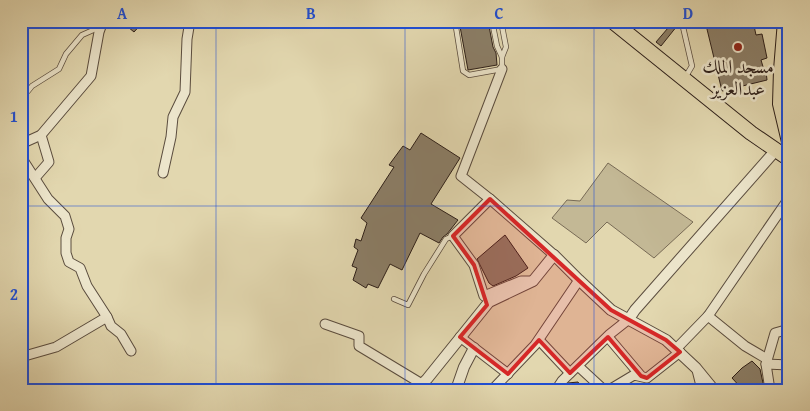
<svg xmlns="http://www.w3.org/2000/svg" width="810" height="411" viewBox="0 0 810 411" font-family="'Gentium Book Plus',Amiri,serif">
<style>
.green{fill:#c3b895;stroke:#786b56}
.building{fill:#8b7e67;stroke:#2c1e18}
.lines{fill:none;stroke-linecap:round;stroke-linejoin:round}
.service-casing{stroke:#5a4c3e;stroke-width:6}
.minor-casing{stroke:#5a4c3e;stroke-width:11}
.tertiary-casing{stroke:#5a4c3e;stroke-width:12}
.primary-casing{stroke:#2c1e18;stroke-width:16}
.service{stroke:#ece5cb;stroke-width:4.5}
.minor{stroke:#ece5cb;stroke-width:9}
.tertiary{stroke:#ece5cb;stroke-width:10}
.primary{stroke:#e2d7af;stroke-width:14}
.marked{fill:#d62828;fill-opacity:0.2;stroke:#d62828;stroke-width:4;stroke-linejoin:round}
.grid{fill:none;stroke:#1d4ed8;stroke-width:1;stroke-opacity:0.55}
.poi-dot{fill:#8f2418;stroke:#ece5cb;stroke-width:2}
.labels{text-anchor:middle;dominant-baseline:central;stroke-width:5;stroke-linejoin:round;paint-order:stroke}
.poi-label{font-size:19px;fill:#2c1e18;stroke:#ece5cb}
.neatline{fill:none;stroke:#1d4ed8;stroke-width:2}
.grid-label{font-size:16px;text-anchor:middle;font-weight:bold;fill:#1d4ed8}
</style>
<rect width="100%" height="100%" fill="#e2d7af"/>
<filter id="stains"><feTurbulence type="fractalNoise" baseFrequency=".004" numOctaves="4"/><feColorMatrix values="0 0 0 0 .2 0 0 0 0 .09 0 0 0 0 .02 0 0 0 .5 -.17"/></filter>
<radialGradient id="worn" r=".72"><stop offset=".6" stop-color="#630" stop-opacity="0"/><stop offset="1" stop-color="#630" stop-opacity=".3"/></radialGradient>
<!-- green -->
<path class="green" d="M608 163 693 222 654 258 607 222 586 243 552 218 567 200 580 201Z"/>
<!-- building -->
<g class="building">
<path d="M118 21H144L134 32 128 27Z"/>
<path d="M459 21H488L493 47 496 53 497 65 468 70Z"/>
<path d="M674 21H681L661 46 656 42Z"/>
<path d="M724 21H753L756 35 762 34 767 58 761 60 764 70 766 71 767 80 722 91 706 25Z"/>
<path d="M421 133 460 158 431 204 458 220 447 234 443 237 439 243 420 233 402 270 390 264 378 288 368 284 366 288 353 280 357 268 352 266 358 250 354 247 356 239 361 241 367 223 361 218 394 167 389 165 403 146 410 150Z"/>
<path d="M505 235 528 268 516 276 493 286 489 283 477 259Z"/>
<path d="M752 361 760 369 763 383 757 390H743L732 378 742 368Z"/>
<path d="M578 382 583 390H564L568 383Z"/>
</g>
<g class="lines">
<!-- service casing -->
<g class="service-casing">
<g id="service">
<path d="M455 21 463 71 469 75 502 69V57L497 46 492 21"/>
<path d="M501 21 506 47 502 57"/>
<path d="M686 76 692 66 683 27 686 21"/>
<path d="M28 91 32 86 59 69 66 54 82 35 100 27"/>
<path d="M394 299 408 305 424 274 446 239 453 236"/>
</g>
</g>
<!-- minor casing -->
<g class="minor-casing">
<g id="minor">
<path d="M21 144 41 135 91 76 99 32 103 21"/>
<path d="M21 157 48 199 65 216 69 229 66 238V253L69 262 80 268 87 286 107 317 111 326 121 334 131 351"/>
<path d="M163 173 171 137 173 117 185 92 187 39 190 21"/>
<path d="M35 178 49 162 41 135"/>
<path d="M490 199 461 176 502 69"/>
<path d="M533 281H521L484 296 474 265 453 236 490 199 554 255"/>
<path d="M708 316 745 346 767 359"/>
<path d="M325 324 359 336V346L422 384"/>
<path d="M460 337 508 374"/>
<path d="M608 337 641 376"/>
<path d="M539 340 570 373"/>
<path d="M676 349 708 316 789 198"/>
<path d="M21 357 56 347 107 317"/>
<path d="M766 364 789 365"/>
<path d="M578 366 604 390"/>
<path d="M697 370 702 390"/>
<path d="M21 379 22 378"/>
<path d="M492 390 535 345 579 280"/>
<path d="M556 390 562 381 610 334 629 319"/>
<path d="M609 390 634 375 647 378 680 352"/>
<path d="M770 390 766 364 775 333 789 329"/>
</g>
</g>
<!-- tertiary casing -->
<g class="tertiary-casing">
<g id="tertiary">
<path d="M629 319 635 310 776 150"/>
<path d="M416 390 427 379 489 302 533 281 554 255 579 280 611 310 666 340 696 368 714 390"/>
<path d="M456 390 464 367 474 348"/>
</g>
</g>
<!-- primary casing -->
<g class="primary-casing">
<g id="primary">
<path d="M612 21 751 133 789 159"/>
<path d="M785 21 781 70 780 104 789 142"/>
</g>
</g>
<!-- service -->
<use href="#service" class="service"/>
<!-- minor -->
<use href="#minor" class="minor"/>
<!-- tertiary -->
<use href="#tertiary" class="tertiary"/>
<!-- primary -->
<use href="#primary" class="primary"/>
</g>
<!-- marked area -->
<path class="marked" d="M490 199 611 310 666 340 680 352 647 378 641 376 608 337 570 373 539 340 508 374 460 337 487 305 474 265 453 236Z"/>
<!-- grid -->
<path class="grid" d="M216 21V390M405 21V390M594 21V390M21 206H789"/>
<!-- markers -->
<circle class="poi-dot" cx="738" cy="47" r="5"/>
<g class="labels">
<!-- poi labels -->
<g class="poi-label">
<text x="738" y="66">مسجد الملك<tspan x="738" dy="22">عبدالعزيز</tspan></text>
</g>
</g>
<!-- margin -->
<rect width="810" height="411" fill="none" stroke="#e2d7af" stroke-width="55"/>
<rect x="28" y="28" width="754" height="356" class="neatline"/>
<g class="grid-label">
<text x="122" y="19">A</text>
<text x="311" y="19">B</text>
<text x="499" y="19">C</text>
<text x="688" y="19">D</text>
<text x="14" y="122">1</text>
<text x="14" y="300">2</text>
</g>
<rect width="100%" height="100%" filter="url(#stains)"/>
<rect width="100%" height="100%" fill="url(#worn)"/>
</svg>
